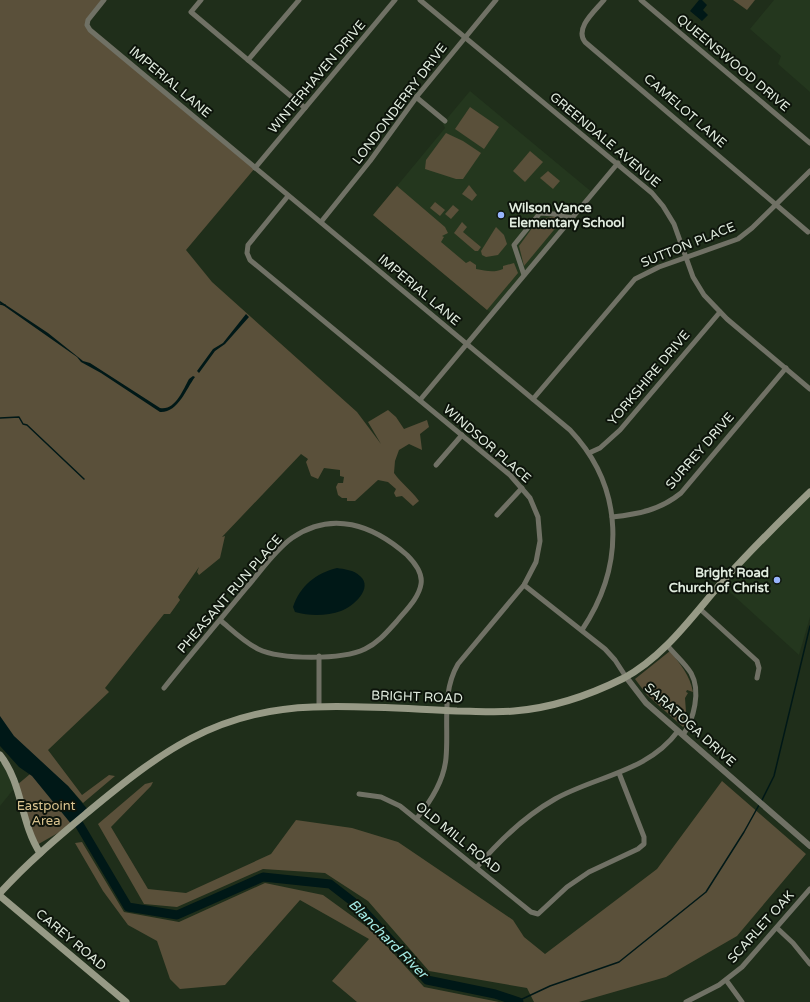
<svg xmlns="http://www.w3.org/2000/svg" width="810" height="1002" viewBox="0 0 810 1002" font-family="'Varela Round',sans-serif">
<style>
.built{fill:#24371e}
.green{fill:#5a503a}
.water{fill:#001817}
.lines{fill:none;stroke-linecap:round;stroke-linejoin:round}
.stream{stroke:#001817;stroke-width:1.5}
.river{stroke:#001817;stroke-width:9}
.minor{stroke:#707165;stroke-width:5}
.tertiary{stroke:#707165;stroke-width:6}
.secondary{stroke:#979a86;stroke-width:7}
.poi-dot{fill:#98b5fd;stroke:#0d140b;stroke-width:1.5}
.labels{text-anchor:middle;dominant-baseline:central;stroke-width:4;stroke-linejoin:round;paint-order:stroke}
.street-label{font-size:13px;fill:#e1ecdf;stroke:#0d140b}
.poi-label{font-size:13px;font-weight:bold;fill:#e1ecdf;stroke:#0d140b;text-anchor:start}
.park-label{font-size:13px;fill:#dac490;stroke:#0d140b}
.water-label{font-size:14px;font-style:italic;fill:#a2e9e4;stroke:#0d140b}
</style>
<rect width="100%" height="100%" fill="#1f2e1a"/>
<!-- built -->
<g class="built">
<path d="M774 0H810V92L778 64 781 56 750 29Z"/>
<path d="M470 91 593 193 492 314 373 215 445 128 443 124 445 121Z"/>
<path d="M810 492V617L799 655 721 584Z"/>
<path d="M0 755 17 785 0 806Z"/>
</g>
<!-- green -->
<g class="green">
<path d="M0 0H104L87 25 255 168 186 250 212 282 357 412 381 444 368 422 388 410 396 417 404 429 427 420 429 427 420 434 422 450 409 444 399 450 395 461 394 473C402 484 411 490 419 501L413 506 402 496 396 497 394 493 396 489 388 482 378 480 355 501H347V498H342L338 495 336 487 338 483H343L344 477 340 476V470L324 468 318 479 311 476 306 462 308 459 301 454 222 537 225 536 220 558 199 575 197 572 199 567 178 597 180 600 170 614H164L105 688 109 692 48 750 82 795 109 775 115 776 83 803 68 786 0 729Z"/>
<path d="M733 0H755L747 10Z"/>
<path d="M470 107 499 127 484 149 455 129Z"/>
<path d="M446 133 463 141 481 153 463 179H456L425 169 426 160Z"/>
<path d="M530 151 543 162 525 182 513 171Z"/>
<path d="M548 171 560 181 553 189 540 178Z"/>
<path d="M469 185 477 195 472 201 462 194Z"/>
<path d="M397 186 445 227 448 233 442 236 444 237 441 242 466 263 470 261 476 265V269C486 271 494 273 503 269V266L514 263 518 273 487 310 373 215Z"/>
<path d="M435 202 445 210 440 216 430 208Z"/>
<path d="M453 205 459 210 451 219 445 214Z"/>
<path d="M555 216 563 219 524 266 519 246 538 220Z"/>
<path d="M462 222 467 227 463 232 481 247 478 251H475L454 233Z"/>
<path d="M496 227 504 235 507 244 498 255 486 257 482 255 481 251Z"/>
<path d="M670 651C680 664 690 675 693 692L687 690 686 692 688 693 685 698 686 712 683 718 686 723 683 727 647 695 635 679Z"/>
<path d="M36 769 72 825 35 846 17 785Z"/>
<path d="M722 781 806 854 737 936 666 977 579 1002H534L527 988 429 971 368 901 325 873 263 869 177 907 144 904 98 824 145 784 153 782 151 786 111 827 148 889 186 893 271 854 296 820 352 828 398 842 513 920 524 937 545 954 657 869Z"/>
<path d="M82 842 124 912 179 922 265 883 323 895 374 932 424 987 499 1002H357L332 981 369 939 300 900 225 985 180 989 170 979 157 941 128 925 103 891 75 843Z"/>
</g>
<!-- water -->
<g class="water">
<path d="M699 0H702L707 5 703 10 708 15 702 21 690 11Z"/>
<path d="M0 301 48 333 83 361 90 363 160 408C175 411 183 390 189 379L193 376 195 377C186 389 178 413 160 412L101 373 81 362 77 357 0 303Z"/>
<path d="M246 314 249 317 225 344 215 351 199 373 197 371 213 349 223 343Z"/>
<path d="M337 568C344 569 354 570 360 576 374 588 353 607 341 611 327 616 309 616 295 612L293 607C300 586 316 573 337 568Z"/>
<path d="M0 716 14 736 68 786 89 811 72 825 32 776 19 767 0 746Z"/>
</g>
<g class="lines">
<!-- stream -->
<g class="stream">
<path d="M0 304 5 305"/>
<path d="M0 418 19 417 23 424 27 425 84 479"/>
<path d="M761 802 774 776 810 626"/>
<path d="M518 1001 550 986 619 962 706 892 744 832 759 805"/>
</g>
<!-- river -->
<path class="river" d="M73 814 128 907 177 915 263 877 330 884 361 908 427 980 495 994 519 1002"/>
<!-- minor -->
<g class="minor">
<path d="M104 0 88 20 87 25 90 30 570 430C625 488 625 566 582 630"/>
<path d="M201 0 191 12 305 108"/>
<path d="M420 0 652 193 663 206 674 224 693 277 704 295 727 319 810 389"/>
<path d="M604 0C596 10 574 28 585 42L808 232"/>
<path d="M641 0 810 143"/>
<path d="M248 60 299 0"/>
<path d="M416 97 445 121"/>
<path d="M255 168 395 0"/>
<path d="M288 196 248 245 247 253 250 260 510 475 530 498 538 517 540 541 536 562 524 585 458 664C441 693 449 726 446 758 444 781 431 801 417 818"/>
<path d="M321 222 370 161 418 95 496 0"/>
<path d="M524 275 514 245 540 213 554 214 572 218"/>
<path d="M533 399 635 279 659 267 738 239 752 228 810 171"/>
<path d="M420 400 618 163"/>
<path d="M589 453 600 448 620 430 720 312"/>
<path d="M436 465 462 435"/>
<path d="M497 515 522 488"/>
<path d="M612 517C639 514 660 510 681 493L786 368"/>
<path d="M524 585 605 649 615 660 626 677"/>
<path d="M700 609 757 661 759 668 757 678"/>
<path d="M667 645C674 654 685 663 691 673 701 691 694 719 683 735"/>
<path d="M319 656V706"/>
<path d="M164 688C191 654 219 621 247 587 261 571 274 551 292 538 332 510 373 525 407 555 414 562 423 573 421 584 419 598 405 611 397 621 387 632 378 643 365 649 342 660 281 660 258 649 244 642 232 630 220 620"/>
<path d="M359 794 381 797 400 806 531 912 538 914 567 887 589 872 638 849 644 844V837L619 773"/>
<path d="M477 867C499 841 525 816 555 799 596 776 648 772 678 731"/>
<path d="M777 928 793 943 810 964"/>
<path d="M726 980 742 1002"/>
<path d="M686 1002 719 985 742 967 810 889"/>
</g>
<!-- tertiary -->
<path class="tertiary" d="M626 677 646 703 810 846"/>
<!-- secondary -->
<g class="secondary">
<path d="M0 755C23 784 20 822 40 853"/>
<path d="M0 893C27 863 57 838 88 812 159 753 216 710 313 707 361 705 409 709 457 711 476 711 495 713 514 711 552 708 590 695 624 678 665 656 693 615 723 581 751 550 780 521 810 492"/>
<path d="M0 896 126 1002"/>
</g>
</g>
<!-- markers -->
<g class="poi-dot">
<circle cx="501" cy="215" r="4"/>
<circle cx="777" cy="580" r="4"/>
</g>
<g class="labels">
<!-- street labels -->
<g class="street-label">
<text transform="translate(733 63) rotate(40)">QUEENSWOOD DRIVE</text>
<text transform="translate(317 77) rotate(-50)">WINTERHAVEN DRIVE</text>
<text transform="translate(170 82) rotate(40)">IMPERIAL LANE</text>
<text transform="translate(400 104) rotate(-53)">LONDONDERRY DRIVE</text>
<text transform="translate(685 111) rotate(41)">CAMELOT LANE</text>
<text transform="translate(605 140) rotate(40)">GREENDALE AVENUE</text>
<text transform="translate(688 245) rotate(-22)">SUTTON PLACE</text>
<text transform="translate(419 290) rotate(40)">IMPERIAL LANE</text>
<text transform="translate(649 378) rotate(-50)">YORKSHIRE DRIVE</text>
<text transform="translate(487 444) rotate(41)">WINDSOR PLACE</text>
<text transform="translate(700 451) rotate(-49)">SURREY DRIVE</text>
<text transform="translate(230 594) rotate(-49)">PHEASANT RUN PLACE</text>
<text transform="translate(417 697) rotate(2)">BRIGHT ROAD</text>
<text transform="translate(690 725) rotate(42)">SARATOGA DRIVE</text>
<text transform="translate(458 838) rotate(39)">OLD MILL ROAD</text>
<text transform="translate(761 927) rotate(-48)">SCARLET OAK</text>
<text transform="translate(71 940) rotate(40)">CAREY ROAD</text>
</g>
<!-- poi labels -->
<g class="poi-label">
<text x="509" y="208">Wilson Vance<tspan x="509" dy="15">Elementary School</tspan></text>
<text x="769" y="573" text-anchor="end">Bright Road<tspan x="769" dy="15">Church of Christ</tspan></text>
</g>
<!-- park labels -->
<g class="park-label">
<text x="46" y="806">Eastpoint<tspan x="46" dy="15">Area</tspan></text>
</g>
<!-- water labels -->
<g class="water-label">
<text transform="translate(388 939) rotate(45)">Blanchard River</text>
</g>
</g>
</svg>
